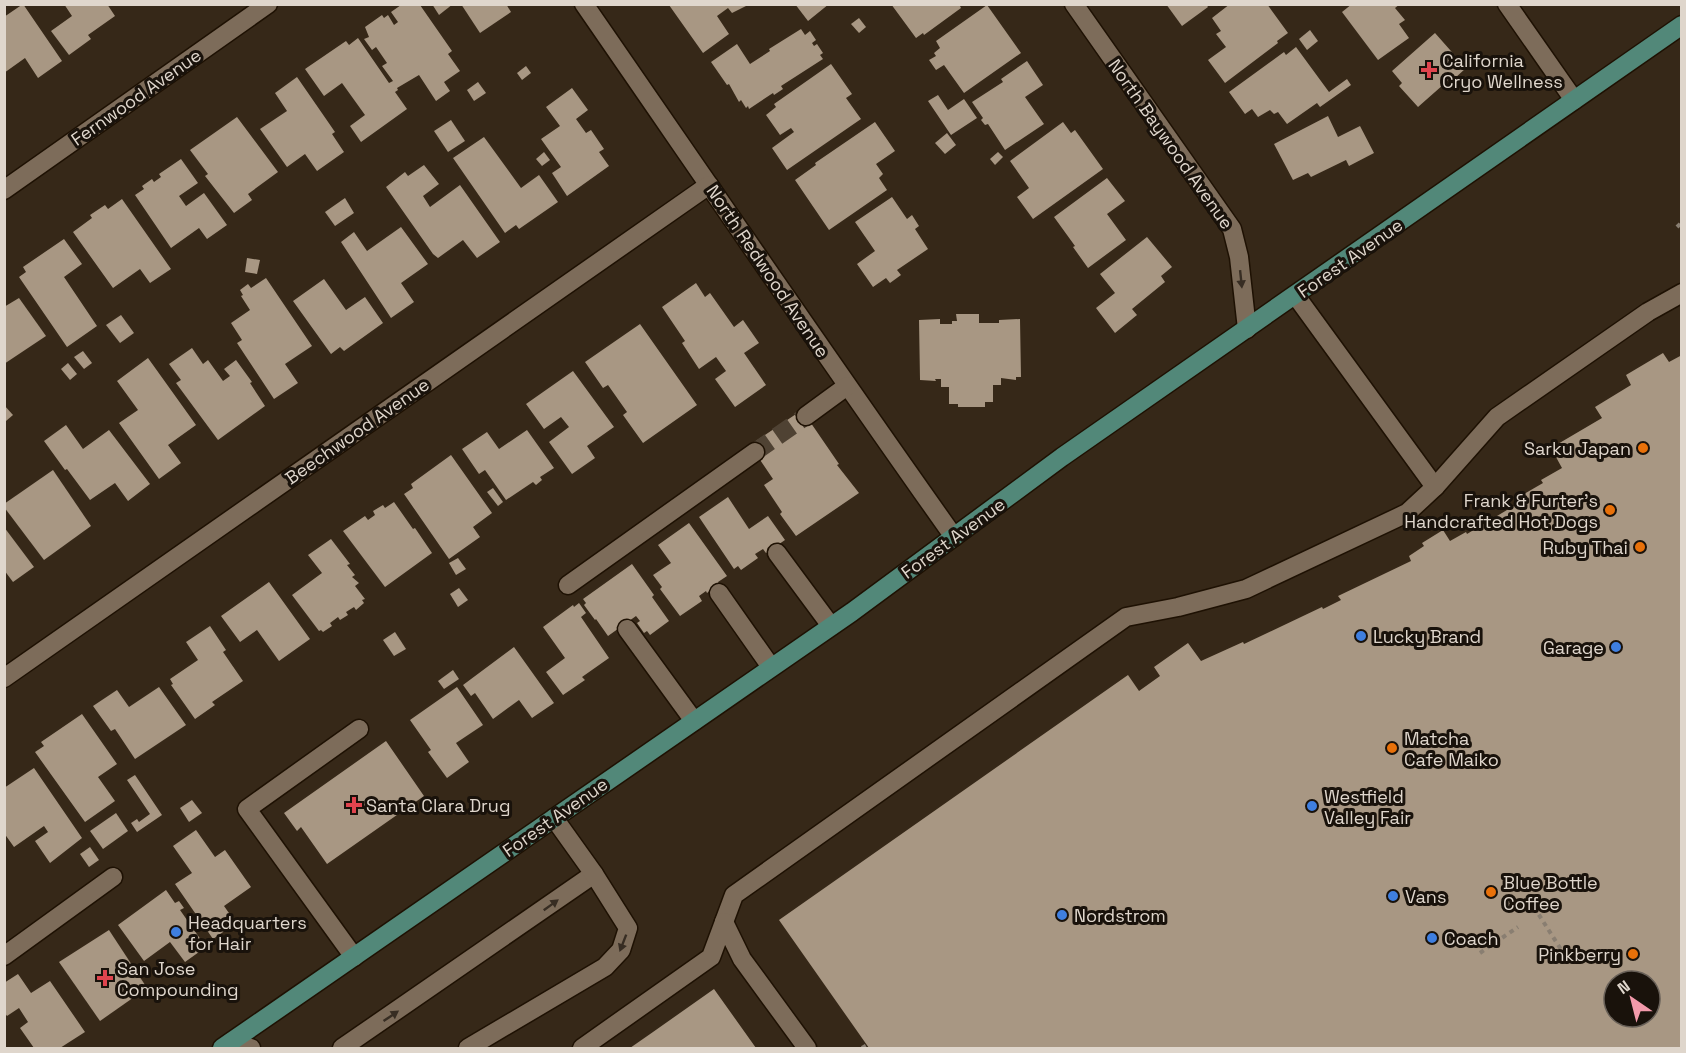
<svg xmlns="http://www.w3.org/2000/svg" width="1686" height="1053" viewBox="0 0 1686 1053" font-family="'Space Grotesk',sans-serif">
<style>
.building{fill:#a89783;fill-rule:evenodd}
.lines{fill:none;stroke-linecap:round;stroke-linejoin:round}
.minor-tunnel{stroke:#4f4233;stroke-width:18;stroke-dasharray:18 9;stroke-linecap:butt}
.minor-casing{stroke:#1e1103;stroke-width:21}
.major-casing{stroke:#1e1103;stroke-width:21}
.path{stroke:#897e71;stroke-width:4;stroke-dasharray:4.5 4.5;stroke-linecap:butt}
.minor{stroke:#7d6c5a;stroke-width:18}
.major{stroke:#528879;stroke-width:18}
.oneway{fill:#372d23}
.health-dot{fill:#e0444e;stroke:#19120b;stroke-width:2}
.food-dot{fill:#e8710a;stroke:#19120b;stroke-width:2}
.shop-dot{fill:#3f7fe0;stroke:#19120b;stroke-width:2}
.labels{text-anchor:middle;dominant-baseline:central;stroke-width:6;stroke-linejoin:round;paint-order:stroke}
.poi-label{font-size:18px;fill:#dfd6cc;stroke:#19120b;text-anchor:start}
.street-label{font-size:18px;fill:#dfd6cc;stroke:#19120b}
</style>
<rect width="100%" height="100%" fill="#362818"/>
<!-- building -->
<g class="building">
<path d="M23 4 62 61 38 78 25 58 4 73V17Z"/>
<path d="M64 4H107L115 16 88 35 91 39 69 55 51 31 72 16Z"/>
<path d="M432 4H453L439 15Z"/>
<path d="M461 4H506L511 12 480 33Z"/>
<path d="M795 4H829L808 21Z"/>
<path d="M891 4H959L961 8 924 35 923 33 916 38Z"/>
<path d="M1166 4H1206L1208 7 1182 26Z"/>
<path d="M1230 4H1267L1288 33 1277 41 1278 43 1225 83 1208 60 1226 47 1216 34 1221 31 1212 18Z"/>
<path d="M1352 4H1400L1395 8 1405 20 1399 24 1409 38 1378 60 1342 12Z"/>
<path d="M401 5H420L452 51 448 54 460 71 444 82 450 91 436 101 419 75 397 88 398 90 395 92 407 109 361 142 350 126 365 115 342 83 324 96 305 69 346 41 349 45 358 38 389 83 393 81 382 66 387 63 376 47 372 50 364 39 369 37 365 27 382 15 384 18 388 15 394 25 398 22 391 12Z"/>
<path d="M669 5H748L732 13 728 8 717 16 729 34 703 53Z"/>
<path d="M987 5 1021 53 964 93 944 65 936 70 929 60 936 56 934 53 940 48 936 41Z"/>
<path d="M859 18 866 27 859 33 851 24Z"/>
<path d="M801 29 805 35 810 31 816 40 812 43 814 46 817 44 823 53 820 55 823 59 781 86 783 89 774 95 773 93 749 109 748 106 746 108 741 100 739 102 729 84 727 85 711 62 737 44 750 64 770 51 769 49Z"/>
<path d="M1310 30 1318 41 1307 50 1299 39Z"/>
<path d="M1435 33 1466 68 1454 79 1452 77 1418 107 1399 86 1402 83 1392 71Z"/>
<path d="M1296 47 1329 92 1347 79 1351 85 1320 107 1317 103 1287 124 1278 112 1274 114 1270 110 1258 117 1252 109 1245 114 1229 92 1284 52 1286 55Z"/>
<path d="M1027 61 1043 85 1025 97 1044 124 1005 150 988 124 985 125 981 120 983 118 972 102 1003 82 1001 79Z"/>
<path d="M831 64 852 94 846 98 861 119 787 170 772 148 794 132 791 128 780 135 766 115 776 107 774 104Z"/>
<path d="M526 66 531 73 522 80 517 73Z"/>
<path d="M297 77 335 132 332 134 344 152 317 171 305 154 287 167 260 129 287 111 275 93Z"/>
<path d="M478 82 486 93 474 101 467 90Z"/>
<path d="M572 88 588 110 576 119 586 133 591 130 604 149 599 152 609 166 567 196 552 173 561 167 541 139 560 126 546 107Z"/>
<path d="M938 95 948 110 964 99 977 118 951 135 928 101Z"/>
<path d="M1328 116 1338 137 1360 126 1374 153 1349 166 1346 160 1311 177 1308 173 1293 180 1274 144Z"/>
<path d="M237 117 278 172 248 194 252 200 234 213 205 176 208 174 190 150Z"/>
<path d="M451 120 465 141 448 152 434 131Z"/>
<path d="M875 122 895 151 876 164 883 174 879 178 887 190 829 230 795 180 816 165 815 163Z"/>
<path d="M1063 122 1071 133 1075 130 1103 169 1033 219 1017 197 1029 188 1010 161Z"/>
<path d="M947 133 956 145 945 154 935 143Z"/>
<path d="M484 137 521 188 539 175 558 202 519 229 516 225 505 233 453 158Z"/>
<path d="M544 152 550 160 542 166 536 159Z"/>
<path d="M998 152 1003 157 995 165 990 159Z"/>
<path d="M181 159 198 183 179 196 186 206 204 193 227 225 207 239 199 228 171 248 135 195 144 189 142 186 152 179 154 182 161 177 159 174Z"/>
<path d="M424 165 439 184 423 196 430 207 460 185 500 242 477 258 463 240 438 258 433 254 386 187 405 172 408 176Z"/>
<path d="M1107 178 1125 201 1107 214 1126 240 1088 268 1073 247 1075 246 1054 217Z"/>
<path d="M892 197 907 219 912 215 919 226 915 229 928 249 897 270 901 275 890 283 886 278 873 287 857 264 875 251 855 222Z"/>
<path d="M345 198 354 213 335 226 325 212Z"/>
<path d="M122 199 171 269 150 283 140 269 113 288 73 232 92 218 90 215 105 205 108 209Z"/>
<path d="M401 227 428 264 401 283 414 302 391 318 341 242 354 232 367 251Z"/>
<path d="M1147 237 1172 267 1161 276 1165 282 1132 309 1137 315 1115 333 1096 308 1115 293 1100 274Z"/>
<path d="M64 239 82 264 64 277 97 326 67 347 19 277 26 272 23 267Z"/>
<path d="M247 258 260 260 257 274 245 272Z"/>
<path d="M266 278 312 346 285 364 298 383 274 399 237 343 242 340 231 323 250 310 241 296 243 295 240 290 248 284 251 288Z"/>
<path d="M324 279 346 310 365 297 383 323 344 351 340 347 331 354 293 301Z"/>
<path d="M696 283 705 297 710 293 734 327 743 320 759 343 744 353 766 385 735 407 715 379 726 371 716 357 699 369 682 343 685 341 662 307Z"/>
<path d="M19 298 46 336 4 364V307Z"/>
<path d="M956 314H979V323H999V320L1020 319 1021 377H1016V380L1001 378V385H993V402H985V407H958V404H949V387H941V379H935L936 381 920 380 919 320 940 319V324H952V321H957Z"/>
<path d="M121 315 134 333 120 343 106 325Z"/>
<path d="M640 324 697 405 643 443 623 415 627 412 608 385 603 388 585 362Z"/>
<path d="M192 348 203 364 208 360 223 381 230 376 224 369 236 360 252 382 250 383 265 406 218 440 176 383 181 380 169 364Z"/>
<path d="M83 351 92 363 84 369 74 357Z"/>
<path d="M1663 353 1669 362 1682 355V1048H869L779 920 1128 675 1139 691 1160 676 1154 667 1188 643 1201 661 1243 642 1244 644 1322 607 1323 609 1341 600 1338 596 1411 561 1409 556 1424 546 1422 543 1443 530 1450 541 1466 532 1467 534 1522 501 1519 497 1543 483 1541 480 1562 468 1551 448 1602 418 1595 407 1631 385 1626 375ZM1614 981H1650V1017H1614Z"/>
<path d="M148 358 196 425 168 445 181 463 159 479 119 423 138 410 117 381Z"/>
<path d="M68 363 77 374 70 380 61 369Z"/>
<path d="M573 371 614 427 587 446 595 458 572 474 549 442 569 427 561 417 544 429 526 404Z"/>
<path d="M4 405 13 415 6 421 4 419Z"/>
<path d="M802 410 839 464 837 465 859 493 796 536 780 514 782 512 764 485 773 479 750 445Z"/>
<path d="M66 425 83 449 109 430 150 484 128 501 115 483 90 500 67 469 65 470 44 441Z"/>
<path d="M527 430 554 468 540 477 542 480 536 485 533 482 506 500 485 470 479 474 462 449 487 432 499 449Z"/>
<path d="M451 455 492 513 473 527 480 537 449 559 404 494 413 488 411 484Z"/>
<path d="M53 470 91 526 44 560 4 507V504Z"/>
<path d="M493 488 503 502 498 506 487 492Z"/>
<path d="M728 497 749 529 768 516 785 540 766 553 763 549 755 554 758 558 741 570 738 566 734 569 699 517Z"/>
<path d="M394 502 413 529 415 528 432 553 385 587 343 531 365 516 368 520 375 515 373 511 383 505 385 508Z"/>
<path d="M689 523 727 576 718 582 719 584 707 593 706 591 699 596 702 601 680 616 660 589 662 587 653 575 671 563 658 545Z"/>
<path d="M4 527 34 567 13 582 4 570Z"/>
<path d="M331 539 350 564 347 565 355 575 352 577 359 583 355 586 365 599 362 600 364 603 356 610 354 607 346 612 348 615 340 620 338 617 330 623 332 626 323 632 321 630 319 631 292 595 322 573 308 555Z"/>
<path d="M458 558 466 569 456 575 449 563Z"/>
<path d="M632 564 654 595 652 597 669 621 650 635 647 631 644 633 637 623 640 621 636 616 608 636 596 619 595 620 584 605 586 603 583 599Z"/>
<path d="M269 582 310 639 279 661 257 630 240 642 221 616Z"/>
<path d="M459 588 468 600 458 607 450 594Z"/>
<path d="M579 603 586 613 581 617 609 658 582 677 585 680 563 695 546 672 565 658 543 627 573 605 574 607Z"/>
<path d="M210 626 226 650 223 652 243 681 212 702 215 705 195 719 171 685 173 684 170 679 198 660 186 642Z"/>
<path d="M395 632 406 649 394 656 383 640Z"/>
<path d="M514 647 554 703 532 718 519 700 493 719 475 693 471 696 463 685Z"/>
<path d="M453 670 459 679 444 689 438 681Z"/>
<path d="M159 687 186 725 135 759 115 729 111 731 93 706 117 690 129 707Z"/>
<path d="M457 687 483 725 456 743 469 762 447 778 428 752 431 750 410 720Z"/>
<path d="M82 714 117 764 98 777 115 801 85 822 35 752 44 746 41 742Z"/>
<path d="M386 741 424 796 327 864 301 827 297 831 284 813Z"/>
<path d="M34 768 82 838 50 863 35 841 48 832 44 826 14 847 4 833V788Z"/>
<path d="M135 775 162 815 137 832 131 823 137 819 139 822 150 814 127 780Z"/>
<path d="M192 800 202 813 189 822 180 808Z"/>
<path d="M116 813 128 831 103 849 90 831Z"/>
<path d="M196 830 215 857 225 850 251 887 224 906 236 923 213 939 175 884 192 873 173 846Z"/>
<path d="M90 847 99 860 89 867 80 854Z"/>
<path d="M166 890 175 903 179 901 184 908 180 910 206 947 185 962 170 942 144 961 118 925Z"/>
<path d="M109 930 147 988 100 1021 59 962Z"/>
<path d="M18 974 31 993 50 981 85 1032 60 1048H34L20 1028 28 1022 19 1008 7 1016 4 1012V983Z"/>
<path d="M714 989 756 1048H630L653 1032Z"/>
</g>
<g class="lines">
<!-- minor-tunnel -->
<path class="minor-tunnel" d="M755 452 806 416"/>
<!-- minor casing -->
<g class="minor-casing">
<g id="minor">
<path d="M584 4C707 182 829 361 954 537"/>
<path d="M1074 4 1232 229 1239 257 1247 329"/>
<path d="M1507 4 1574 100"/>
<path d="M4 190 268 4"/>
<path d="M1296 296 1435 487"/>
<path d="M806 416 847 386"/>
<path d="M777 553 831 626"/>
<path d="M568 585 755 452"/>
<path d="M719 593 771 667"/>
<path d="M627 629 694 721"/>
<path d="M4 678 709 185"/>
<path d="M724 922 734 895 1126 617 1178 607 1246 589 1407 513 1435 487 1497 417 1648 312 1682 293"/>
<path d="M4 956 113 877"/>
<path d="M354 957 247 809 359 729"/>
<path d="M231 1042 251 1048"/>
<path d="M342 1048 594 874"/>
<path d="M468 1048 605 967 621 950 628 928 594 874 554 818"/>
<path d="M582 1048 711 957 724 922 742 959 807 1048"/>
</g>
</g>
<!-- major casing -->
<g class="major-casing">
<path id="major" d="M222 1048 852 612 1062 457 1682 25"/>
</g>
<!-- path -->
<g class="path">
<path d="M1677 227 1682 222"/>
<path d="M1534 907 1567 959"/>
<path d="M1480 953 1518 927"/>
<path d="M862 1048 867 1045"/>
</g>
<!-- minor -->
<use href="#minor" class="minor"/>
<!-- major -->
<use href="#major" class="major"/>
</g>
<!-- one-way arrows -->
<defs><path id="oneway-solid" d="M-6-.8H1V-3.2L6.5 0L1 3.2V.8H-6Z" transform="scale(1.5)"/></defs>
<g class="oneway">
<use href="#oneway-solid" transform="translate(1241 279) rotate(84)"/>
<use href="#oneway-solid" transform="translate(551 905) rotate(-36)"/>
<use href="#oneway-solid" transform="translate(623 943) rotate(111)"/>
<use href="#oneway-solid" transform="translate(391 1016) rotate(-34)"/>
</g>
<!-- markers -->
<g class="health-dot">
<path d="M1426 61h6v6h6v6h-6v6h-6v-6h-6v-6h6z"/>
<path d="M351 796h6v6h6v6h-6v6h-6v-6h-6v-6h6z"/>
<path d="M102 969h6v6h6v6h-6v6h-6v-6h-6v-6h6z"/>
</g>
<g class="food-dot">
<circle cx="1643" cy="448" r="6"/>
<circle cx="1610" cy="510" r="6"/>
<circle cx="1640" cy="547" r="6"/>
<circle cx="1392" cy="748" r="6"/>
<circle cx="1491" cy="892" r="6"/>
<circle cx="1633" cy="954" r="6"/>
</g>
<g class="shop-dot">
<circle cx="1361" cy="636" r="6"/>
<circle cx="1616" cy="647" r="6"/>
<circle cx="1312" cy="806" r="6"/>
<circle cx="1393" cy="896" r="6"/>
<circle cx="1062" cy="915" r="6"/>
<circle cx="176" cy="932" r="6"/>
<circle cx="1432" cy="938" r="6"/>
</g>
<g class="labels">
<!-- poi labels -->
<g class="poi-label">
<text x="1442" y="60">California<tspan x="1442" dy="21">Cryo Wellness</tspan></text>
<text x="1631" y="448" text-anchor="end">Sarku Japan</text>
<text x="1598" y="500" text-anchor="end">Frank &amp; Furter's<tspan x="1598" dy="21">Handcrafted Hot Dogs</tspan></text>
<text x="1628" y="547" text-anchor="end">Ruby Thai</text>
<text x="1373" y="636">Lucky Brand</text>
<text x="1604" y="647" text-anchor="end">Garage</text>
<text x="1404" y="738">Matcha<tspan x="1404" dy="21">Cafe Maiko</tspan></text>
<text x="1324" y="796">Westfield<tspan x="1324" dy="21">Valley Fair</tspan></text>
<text x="366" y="805">Santa Clara Drug</text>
<text x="1503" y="882">Blue Bottle<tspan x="1503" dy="21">Coffee</tspan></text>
<text x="1405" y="896">Vans</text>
<text x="1074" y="915">Nordstrom</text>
<text x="188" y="922">Headquarters<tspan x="188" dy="21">for Hair</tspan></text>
<text x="1444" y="938">Coach</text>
<text x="1621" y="954" text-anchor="end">Pinkberry</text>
<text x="117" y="968">San Jose<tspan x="117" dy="21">Compounding</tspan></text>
</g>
<!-- street labels -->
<g class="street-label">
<text transform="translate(136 97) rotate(-35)">Fernwood Avenue</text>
<text transform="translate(1171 144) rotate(55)">North Baywood Avenue</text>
<text transform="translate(1350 258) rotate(-35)">Forest Avenue</text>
<text transform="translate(768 271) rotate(56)">North Redwood Avenue</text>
<text transform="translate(357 431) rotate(-35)">Beechwood Avenue</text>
<text transform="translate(953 538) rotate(-36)">Forest Avenue</text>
<text transform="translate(555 817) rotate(-35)">Forest Avenue</text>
</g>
</g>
<!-- border -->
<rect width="1686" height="1053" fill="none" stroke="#dfd6cc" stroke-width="12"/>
<!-- north arrow -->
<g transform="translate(1632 999) rotate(325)"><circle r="28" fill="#19120b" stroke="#686058" stroke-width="1.5"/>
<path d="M0-4.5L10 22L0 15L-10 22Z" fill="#f39aab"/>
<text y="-9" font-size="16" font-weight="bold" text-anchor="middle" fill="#dfd6cc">N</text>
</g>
</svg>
